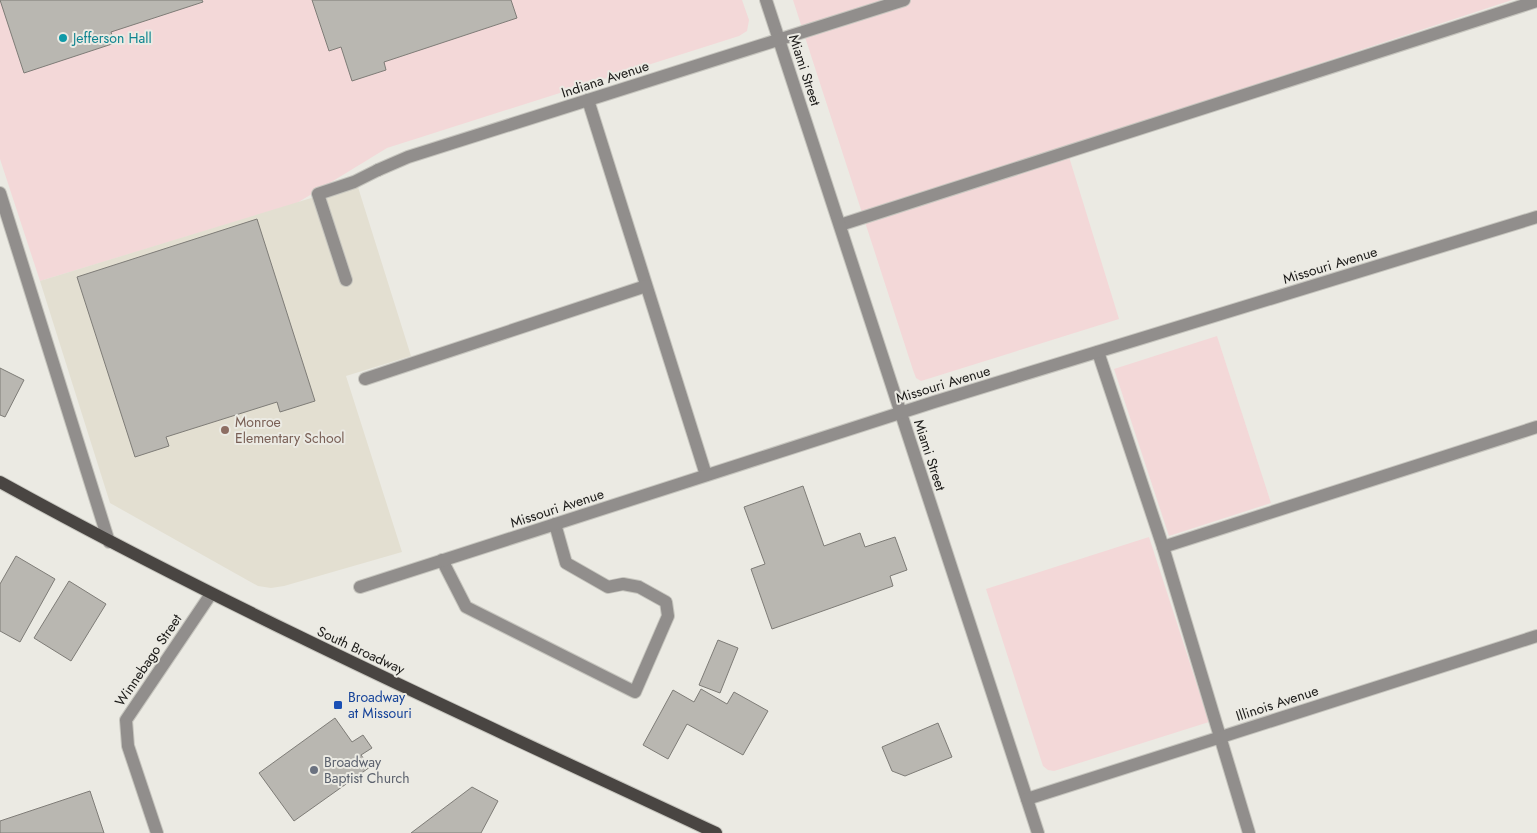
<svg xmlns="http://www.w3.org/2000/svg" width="1537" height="833" viewBox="0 0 1537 833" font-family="Jost,sans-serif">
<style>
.commercial{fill:#f3d8d8}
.built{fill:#e3dfd1}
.building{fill:#b9b7b1;stroke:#7e7c77}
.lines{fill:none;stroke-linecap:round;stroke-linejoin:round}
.service-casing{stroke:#c6c5be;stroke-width:14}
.minor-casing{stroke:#c6c5be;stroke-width:14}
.primary-casing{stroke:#c6c5be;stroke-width:14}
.service{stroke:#918e8c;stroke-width:12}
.minor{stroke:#918e8c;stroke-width:12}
.primary{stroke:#494542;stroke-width:12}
.culture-dot{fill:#0f9aa8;stroke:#ebeae3;stroke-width:2}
.education-dot{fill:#8d6e63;stroke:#ebeae3;stroke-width:2}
.transit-dot{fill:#1a4fb4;stroke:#ebeae3;stroke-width:2}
.worship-dot{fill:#6b7280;stroke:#ebeae3;stroke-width:2}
.labels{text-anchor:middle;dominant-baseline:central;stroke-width:4;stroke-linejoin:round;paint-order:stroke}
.culture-label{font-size:14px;fill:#0d838f;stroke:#ebeae3;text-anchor:start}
.street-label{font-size:14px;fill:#1b1a18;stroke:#ebeae3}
.education-label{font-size:14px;fill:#785e54;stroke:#ebeae3;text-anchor:start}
.transit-label{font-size:14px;fill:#164399;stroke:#ebeae3;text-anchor:start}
.worship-label{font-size:14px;fill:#5b616d;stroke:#ebeae3;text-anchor:start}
</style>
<rect width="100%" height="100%" fill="#ebeae3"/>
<!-- commercial -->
<g class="commercial">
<path d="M0 0H742L749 20 747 31 739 36 387 148 297 203 40 281 0 159Z"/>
<path d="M793 0H1512L1066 147 1119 319 921 381 916 378 913 370Z"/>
<path d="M1217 336 1271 503 1169 536 1114 369Z"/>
<path d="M1149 537 1209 722 1054 771 1048 770 1043 766 986 589Z"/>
</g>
<!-- built -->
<path class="built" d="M357 184 411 356 346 376 402 552 284 586 271 588 258 586 110 503 40 281Z"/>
<!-- building -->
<g class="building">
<path d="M0 0H202L203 2 111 32 115 43 24 73Z"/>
<path d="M312 0H511L517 18 384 62 386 70 352 81 341 47 329 51Z"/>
<path d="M257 219 315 401 280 412 277 402 166 437 169 446 135 457 77 277Z"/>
<path d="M0 368 24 380 5 417 0 415Z"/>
<path d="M803 486 824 546 860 533 865 547 895 537 907 570 890 576 893 586 772 629 751 569 765 564 744 507Z"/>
<path d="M16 556 55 579 20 642 0 631V584Z"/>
<path d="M69 581 106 604 71 661 34 638Z"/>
<path d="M718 640 738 648 720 693 699 685Z"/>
<path d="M701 689 727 704 734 692 768 711 743 755 687 724 668 759 643 745 673 690 694 702Z"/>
<path d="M335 718 352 742 363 735 372 748 361 755 370 767 294 821 259 773Z"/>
<path d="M938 723 952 757 905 776 892 771 882 747Z"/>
<path d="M472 787 498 801 481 833H411Z"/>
<path d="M90 791 104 833H0V821Z"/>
</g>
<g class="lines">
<!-- service casing -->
<g class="service-casing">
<g id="service">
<path d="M588 100 706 475"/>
<path d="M0 193 109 542"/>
<path d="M840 225 1537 1"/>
<path d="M346 280 318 194 354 182 378 170"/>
<path d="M1098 352 1163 547 1249 833"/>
<path d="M365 379 646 286"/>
<path d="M1163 547 1537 427"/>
<path d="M442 560 466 607 635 692 668 616 666 602 639 587 623 584 608 587 566 563 555 524"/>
<path d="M157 833 128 746 126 720 211 594"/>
</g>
</g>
<!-- minor casing -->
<g class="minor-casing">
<g id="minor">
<path d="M766 0 1038 833"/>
<path d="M378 170 408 157 904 0"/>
<path d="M360 587 934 402 1537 217"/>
<path d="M1027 799 1537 636"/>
</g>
</g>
<!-- primary casing -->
<g class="primary-casing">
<path id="primary" d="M0 482C233 611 475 720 716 833"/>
</g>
<!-- service -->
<use href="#service" class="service"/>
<!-- minor -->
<use href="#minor" class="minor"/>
<!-- primary -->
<use href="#primary" class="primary"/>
</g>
<!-- markers -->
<circle class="culture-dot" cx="63" cy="38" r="5"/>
<circle class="education-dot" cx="225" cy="430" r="5"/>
<rect class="transit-dot" x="333" y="700" width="10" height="10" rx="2.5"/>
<circle class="worship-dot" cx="314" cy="770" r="5"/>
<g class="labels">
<!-- culture labels -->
<g class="culture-label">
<text x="73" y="38">Jefferson Hall</text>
</g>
<!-- street labels -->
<g class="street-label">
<text transform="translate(805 70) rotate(72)">Miami Street</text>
<text transform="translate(605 79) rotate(-18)">Indiana Avenue</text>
<text transform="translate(1330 265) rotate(-17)">Missouri Avenue</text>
<text transform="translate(943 384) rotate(-17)">Missouri Avenue</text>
<text transform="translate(930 455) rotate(72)">Miami Street</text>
<text transform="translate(557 508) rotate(-18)">Missouri Avenue</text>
<text transform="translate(361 650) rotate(25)">South Broadway</text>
<text transform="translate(148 660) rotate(-56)">Winnebago Street</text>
<text transform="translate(1277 703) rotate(-18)">Illinois Avenue</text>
</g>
<!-- education labels -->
<g class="education-label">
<text x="235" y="422">Monroe<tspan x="235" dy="16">Elementary School</tspan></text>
</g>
<!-- transit labels -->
<g class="transit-label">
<text x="348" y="697">Broadway<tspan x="348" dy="16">at Missouri</tspan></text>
</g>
<!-- worship labels -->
<g class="worship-label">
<text x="324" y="762">Broadway<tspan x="324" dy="16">Baptist Church</tspan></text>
</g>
</g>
</svg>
